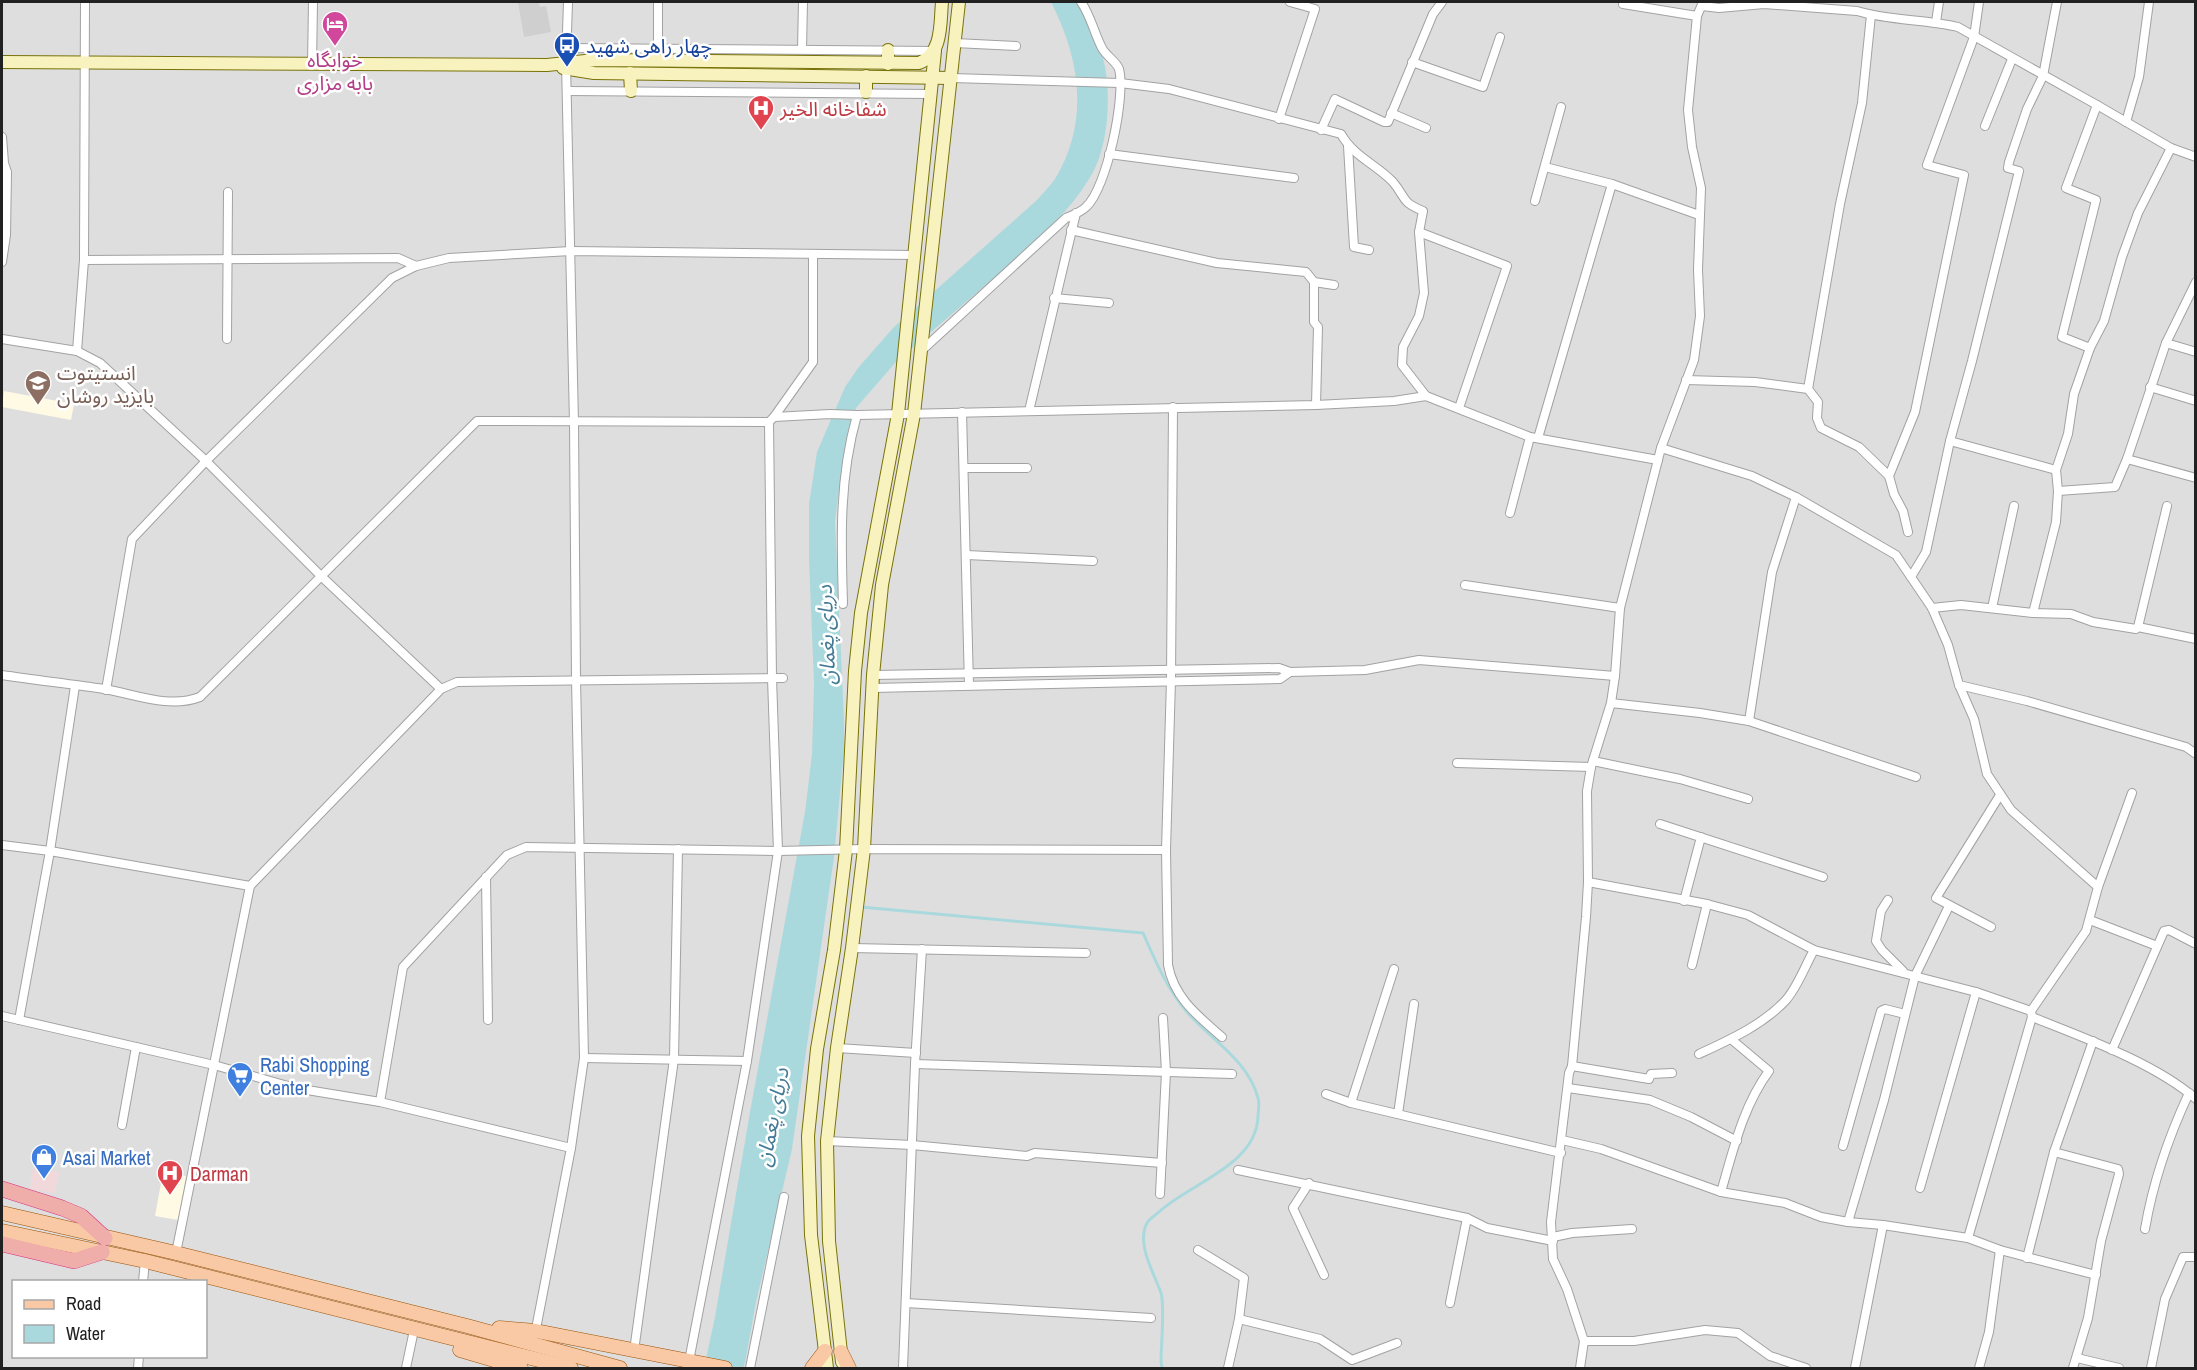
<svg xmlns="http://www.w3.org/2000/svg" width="2197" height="1370" viewBox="0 0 2197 1370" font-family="'Archivo Narrow','Noto Sans Arabic',sans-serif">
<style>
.residential{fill:#dfdede;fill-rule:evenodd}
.commercial{fill:#f1d8db}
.education{fill:#fefae4}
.religious{fill:#cfcfcf}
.water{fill:#aad9dd}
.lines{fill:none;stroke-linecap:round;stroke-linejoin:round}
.stream{stroke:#aad9dd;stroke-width:3}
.minor-casing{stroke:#a2a2a2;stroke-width:10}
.secondary-casing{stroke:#787308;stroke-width:14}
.primary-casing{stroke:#9a5205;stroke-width:15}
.trunk-casing{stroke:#d72e81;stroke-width:16}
.minor{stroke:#fff;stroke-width:8}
.secondary{stroke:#f8f2bf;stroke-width:12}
.primary{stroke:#f9c8a5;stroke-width:14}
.trunk{stroke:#efaeaa;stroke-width:15}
.labels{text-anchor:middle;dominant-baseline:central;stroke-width:5;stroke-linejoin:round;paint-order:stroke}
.transit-label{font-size:20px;fill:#164399;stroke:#fff;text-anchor:start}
.hotel-label{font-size:20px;fill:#b23c85;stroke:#fff}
.health-label{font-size:20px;fill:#be3a42;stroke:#fff;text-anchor:start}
.education-label{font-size:20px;fill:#785e54;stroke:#fff;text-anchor:start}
.shop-label{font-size:20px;fill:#366cbe;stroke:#fff;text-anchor:start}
.water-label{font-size:21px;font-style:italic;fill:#467b97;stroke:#fff}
</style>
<rect width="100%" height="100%" fill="#f1ede8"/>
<!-- residential -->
<path class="residential" d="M2 2H2195V1368H2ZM14 1282H206V1356H14Z"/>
<!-- commercial -->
<path class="commercial" d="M33 1167 59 1172 55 1193 30 1189Z"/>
<!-- education -->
<g class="education">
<path d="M4 391 74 404 71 420 2 407Z"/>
<path d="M163 1172 186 1176 178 1220 155 1216Z"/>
</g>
<!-- religious -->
<path class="religious" d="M518 2H542L539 4 540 7 546 6 551 32 524 37Z"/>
<!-- water -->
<path class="water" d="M1051 2H1076C1091 18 1101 45 1105 67 1111 98 1108 146 1092 174 1073 208 1044 233 1016 258 976 294 935 328 895 363L856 408 840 482 835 521 844 720V750L834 857 792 1149 756 1302 745 1363 743 1368H704L715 1317 750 1112 805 812 812 754 814 683 809 560V504L817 452 845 387 858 368 893 328 1037 200C1043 193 1050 186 1055 179 1090 121 1080 59 1051 2Z"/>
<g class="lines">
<!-- stream -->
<path class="stream" d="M861 907 1143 933C1155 960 1167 989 1187 1012 1211 1040 1248 1060 1258 1098 1260 1104 1258 1111 1258 1117 1256 1165 1191 1183 1160 1211 1157 1214 1149 1219 1147 1223 1136 1244 1154 1273 1161 1293 1165 1306 1161 1345 1161 1361L1162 1368"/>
<!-- minor casing -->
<g class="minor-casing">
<g id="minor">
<path d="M1623 4 1697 16"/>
<path d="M1702 6 1719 8 1764 4 1857 11C1890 21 1925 19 1958 27L2097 105 2171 148 2196 157"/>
<path d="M1936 22 1939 2"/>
<path d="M955 43 1016 46"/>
<path d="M566 48 935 51"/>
<path d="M658 49V2"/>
<path d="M802 49 803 2"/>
<path d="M1412 62 1483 87 1500 37"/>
<path d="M312 65 313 2"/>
<path d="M952 78 1120 83 1169 89 1341 134C1354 157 1376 164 1393 182 1407 199 1400 201 1423 211L1419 232 1424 293 1419 316 1403 347 1402 365 1426 396"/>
<path d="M567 91 931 94"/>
<path d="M1391 113 1426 128"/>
<path d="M1279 119 1315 9 1290 2"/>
<path d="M2126 122 2139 77 2149 2"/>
<path d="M1985 126 2012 59"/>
<path d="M1321 130 1335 99 1384 122H1388L1433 14 1442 2"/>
<path d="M2 137 4 163 7 172 6 235 2 262"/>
<path d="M1348 146 1354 247 1369 250"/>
<path d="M1109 154 1294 178"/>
<path d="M1545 167 1612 184 1699 215"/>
<path d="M1535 201 1561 107"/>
<path d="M1071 230 1217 263 1306 272 1314 282 1334 285"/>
<path d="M1419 232 1507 266 1459 408"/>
<path d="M84 260 398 258 416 266"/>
<path d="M1314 282V322L1318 327 1316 405"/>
<path d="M1054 298 1109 303"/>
<path d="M2 339 77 351 100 363 206 461 321 576 441 689"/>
<path d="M227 339 228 192"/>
<path d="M2166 343 2196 352"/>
<path d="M2090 348 2062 337 2096 200 2066 188 2097 105"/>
<path d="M77 351 84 260 85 2"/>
<path d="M920 352 1066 218C1073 215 1081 212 1086 207 1107 188 1126 96 1119 69 1116 61 1106 56 1102 48 1094 33 1091 16 1081 2"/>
<path d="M1686 380 1755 382 1808 389 1818 402 1817 418 1821 428 1859 447 1889 476 1894 494 1903 511 1908 532"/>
<path d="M2150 387 2196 401"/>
<path d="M1808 389 1840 204 1862 103 1871 15"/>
<path d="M1173 407 1171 680 1166 850 1168 965C1174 998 1198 1016 1222 1037"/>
<path d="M1029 411 1076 213"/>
<path d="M962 412 969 685"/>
<path d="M774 417 813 362V254"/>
<path d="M1538 438 1612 184"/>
<path d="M1950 441 2056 470"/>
<path d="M1661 448 1752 476 1796 497 1896 555 1932 608 1948 645 1959 685 1974 719 1987 774 2011 810 2098 887"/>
<path d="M2127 459 2196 478"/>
<path d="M964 468H1027"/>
<path d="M1889 476 1915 412 1964 175 1927 165 1974 37 1979 2"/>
<path d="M2058 491 2115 487 2127 459 2166 343 2196 282"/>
<path d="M1510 513 1530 437"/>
<path d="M967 555 1093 561"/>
<path d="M1911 577 1926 552 1950 441 1972 361 2019 171 2008 168 2009 162 2027 109 2043 76 2057 2"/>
<path d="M1465 585 1620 608"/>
<path d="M843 604C841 539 839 478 857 415"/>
<path d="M1932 608 1961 605 2033 613 2071 614 2093 622 2136 629 2138 627 2196 639"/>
<path d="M1992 608 2014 506"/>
<path d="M2033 613 2056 522 2058 491 2056 470 2068 434 2074 394 2090 348 2104 321 2122 257 2138 213 2171 148"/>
<path d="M2138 627 2167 506"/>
<path d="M2 675C36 680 70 684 104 689 135 694 169 709 200 697L477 421 769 422 774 417 830 414 857 415 1316 405 1394 401 1426 396 1530 437 1658 460"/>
<path d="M873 675 1279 668 1290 672 1365 670 1419 660 1615 676"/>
<path d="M1959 685 2027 701 2186 747 2196 754"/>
<path d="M872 688 1280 679 1290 672"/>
<path d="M106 690 132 539 206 461 392 278 416 266 449 258 571 251 915 255"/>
<path d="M1611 703 1700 713 1749 721 1916 777"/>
<path d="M1749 721 1772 572 1796 497"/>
<path d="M1593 761 1680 779 1748 799"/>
<path d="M1457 763 1591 767"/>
<path d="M1660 824 1823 877"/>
<path d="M2 845 50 851 250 886"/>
<path d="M486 877 488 1020"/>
<path d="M1588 882 1707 904 1748 915 1814 950 1976 992 2031 1011 2032 1017C2082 1037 2155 1063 2196 1099"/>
<path d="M1888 900 1881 911 1876 941 1882 950 1903 971"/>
<path d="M1684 901 1701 837"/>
<path d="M2090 920 2157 946"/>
<path d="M1991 927 1936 898 2000 795"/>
<path d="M852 948 1086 953"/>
<path d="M1692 965 1707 904"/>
<path d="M2031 1011 2086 931 2098 887 2132 793"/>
<path d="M2 1016 214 1065 295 1088 380 1102 571 1148"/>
<path d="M19 1020 50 851 75 686"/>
<path d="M837 1048 916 1053"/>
<path d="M2112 1050 2164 931 2169 930 2196 944"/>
<path d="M1699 1054C1729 1040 1763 1025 1786 1000 1798 986 1805 966 1814 950"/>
<path d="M584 1058 747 1061"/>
<path d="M915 1064 1232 1074"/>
<path d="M1572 1066 1649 1079 1651 1074 1672 1073"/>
<path d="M1568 1088 1650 1100 1691 1117 1737 1141"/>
<path d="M1326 1094 1351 1103 1561 1153"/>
<path d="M380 1102 403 967 507 855 526 847 778 851 864 849 1166 850"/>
<path d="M1351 1103 1394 969"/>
<path d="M1398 1114 1414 1004"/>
<path d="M122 1125 136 1047"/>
<path d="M1562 1140 1601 1149 1721 1192 1785 1203 1821 1217 1848 1222 1883 1225 1968 1238 2000 1250 2096 1275"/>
<path d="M827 1141 912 1145 1027 1156 1035 1153 1162 1163"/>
<path d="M1843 1146 1881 1011 1885 1009 1905 1014"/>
<path d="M2054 1152 2118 1169 2119 1174 2101 1241 2088 1318 2073 1368"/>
<path d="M1238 1170 1467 1218 1487 1228 1553 1241"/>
<path d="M1309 1183 1293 1208 1324 1275"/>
<path d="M1920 1188 1976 992"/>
<path d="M1721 1192C1733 1151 1743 1106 1769 1071L1731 1039"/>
<path d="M1160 1194 1166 1072 1163 1018"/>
<path d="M1848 1222 1884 1100 1915 976 1949 906"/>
<path d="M2145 1229C2153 1182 2169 1136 2189 1093"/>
<path d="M1553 1237 1572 1233 1632 1229"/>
<path d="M1968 1238 2032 1017"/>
<path d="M1198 1250 1244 1278 1239 1319 1228 1368"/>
<path d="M176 1253 250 886 441 689 457 682 783 678"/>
<path d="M2027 1258 2054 1152 2093 1041"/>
<path d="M143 1282 145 1261"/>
<path d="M906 1303 1151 1318"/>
<path d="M1450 1303 1467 1218"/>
<path d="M1239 1319 1320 1339 1352 1360 1397 1343"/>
<path d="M535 1334 571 1148 584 1058 576 679 574 423 566 63 568 2"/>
<path d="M1584 1341H1634L1705 1330 1738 1333 1770 1356 1806 1368"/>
<path d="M634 1351 674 1059 678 849"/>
<path d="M2077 1358 2119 1368"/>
<path d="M689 1361 747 1061 778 851 772 678 769 422"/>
<path d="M138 1368 139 1356"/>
<path d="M406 1368 414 1330"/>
<path d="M750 1368 784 1197"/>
<path d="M903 1368 915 1064 922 949"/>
<path d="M1580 1368 1584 1341 1567 1289 1553 1259 1551 1222 1569 1073 1572 1066 1586 917 1588 882 1587 791 1591 767 1611 703 1615 676 1620 608 1661 448 1694 360 1700 316 1698 270 1701 188 1692 147 1688 110 1697 16 1703 2"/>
<path d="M1855 1368 1883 1225"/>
<path d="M1979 1368 1989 1332 2000 1250"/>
<path d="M2151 1368 2165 1299 2183 1257H2196"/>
</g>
</g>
<!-- secondary casing -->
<g class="secondary-casing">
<g id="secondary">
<path d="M2 62 547 65 595 60 919 63C943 53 940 24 942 2"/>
<path d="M888 64V50"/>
<path d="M563 68 594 73 952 78"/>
<path d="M630 73 631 91"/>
<path d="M866 92V76"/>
<path d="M842 1362 829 1241 827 1141 837 1048 852 948 864 849 873 675 882 585 914 414 959 2"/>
<path d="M827 1368 811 1235 808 1136 817 1049 834 950 846 850 855 671 861 613 898 414 935 51"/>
</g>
</g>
<!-- primary casing -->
<g class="primary-casing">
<g id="primary">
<path d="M2 1213 176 1253 467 1326 620 1368"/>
<path d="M2 1231 145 1261 571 1368"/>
<path d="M499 1328 536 1331 725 1368"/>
<path d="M460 1350 521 1368"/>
<path d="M841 1352 849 1368"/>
<path d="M812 1368 825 1351"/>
</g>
</g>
<!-- trunk casing -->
<g class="trunk-casing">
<g id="trunk">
<path d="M2 1189 62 1208 81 1216 105 1238"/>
<path d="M2 1244 74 1261 102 1252"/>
</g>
</g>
<!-- minor -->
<use href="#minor" class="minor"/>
<!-- secondary -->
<use href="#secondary" class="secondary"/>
<!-- primary -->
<use href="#primary" class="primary"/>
<!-- trunk -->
<use href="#trunk" class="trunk"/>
</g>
<!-- icons -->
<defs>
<g id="hotel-pin" transform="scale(1.35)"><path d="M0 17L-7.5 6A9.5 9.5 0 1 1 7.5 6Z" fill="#d1479c" stroke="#fff"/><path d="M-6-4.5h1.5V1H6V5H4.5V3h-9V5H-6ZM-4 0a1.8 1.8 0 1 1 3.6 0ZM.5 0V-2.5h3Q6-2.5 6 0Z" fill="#fff"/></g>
<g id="bus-pin" transform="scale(1.35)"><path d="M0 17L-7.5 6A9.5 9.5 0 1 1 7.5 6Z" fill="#1a4fb4" stroke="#fff"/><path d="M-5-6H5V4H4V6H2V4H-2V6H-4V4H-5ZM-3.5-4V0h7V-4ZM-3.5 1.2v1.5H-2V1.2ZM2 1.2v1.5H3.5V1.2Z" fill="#fff"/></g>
<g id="hospital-pin" transform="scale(1.35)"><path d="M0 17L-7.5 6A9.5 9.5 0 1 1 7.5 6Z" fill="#e0444e" stroke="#fff"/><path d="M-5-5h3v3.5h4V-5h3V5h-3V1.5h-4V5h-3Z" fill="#fff"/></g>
<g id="university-pin" transform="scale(1.35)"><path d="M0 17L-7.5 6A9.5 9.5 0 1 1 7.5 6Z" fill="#8d6e63" stroke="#fff"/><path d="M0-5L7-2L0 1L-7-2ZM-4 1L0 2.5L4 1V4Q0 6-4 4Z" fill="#fff"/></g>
<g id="supermarket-pin" transform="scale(1.35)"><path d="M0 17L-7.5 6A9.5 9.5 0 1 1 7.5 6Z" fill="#3f7fe0" stroke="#fff"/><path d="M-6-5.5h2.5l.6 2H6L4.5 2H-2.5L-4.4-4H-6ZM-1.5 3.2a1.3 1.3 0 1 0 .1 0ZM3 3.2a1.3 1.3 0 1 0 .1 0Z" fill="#fff"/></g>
<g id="shop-pin" transform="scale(1.35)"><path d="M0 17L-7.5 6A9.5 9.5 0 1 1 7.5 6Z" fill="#3f7fe0" stroke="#fff"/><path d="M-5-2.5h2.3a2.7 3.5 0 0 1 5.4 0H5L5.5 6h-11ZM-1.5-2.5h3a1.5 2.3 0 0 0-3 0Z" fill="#fff"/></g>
</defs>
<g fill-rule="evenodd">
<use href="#hotel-pin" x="335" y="24"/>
<use href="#bus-pin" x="567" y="45"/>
<use href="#hospital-pin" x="761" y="108"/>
<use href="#university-pin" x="38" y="383"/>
<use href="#supermarket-pin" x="240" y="1075"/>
<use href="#shop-pin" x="44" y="1157"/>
<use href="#hospital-pin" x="170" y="1173"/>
</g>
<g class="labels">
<!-- transit labels -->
<g class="transit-label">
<text x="586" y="45">چهار راهی شهید</text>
</g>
<!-- hotel labels -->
<g class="hotel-label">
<text x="335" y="59">خوابگاه<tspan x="335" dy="23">بابه مزاری</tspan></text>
</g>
<!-- health labels -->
<g class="health-label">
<text x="780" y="108">شفاخانه الخیر</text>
<text x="190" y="1173">Darman</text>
</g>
<!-- education labels -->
<g class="education-label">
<text x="57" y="372">انستیتوت<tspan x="57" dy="23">بایزید روشان</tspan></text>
</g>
<!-- shop labels -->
<g class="shop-label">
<text x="260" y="1064">Rabi Shopping<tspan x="260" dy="23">Center</tspan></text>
<text x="63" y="1157">Asai Market</text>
</g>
<!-- water labels -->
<g class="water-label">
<text transform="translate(826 635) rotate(-92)">دریای پغمان</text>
<text transform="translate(772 1117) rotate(-79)">دریای پغمان</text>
</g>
</g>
<!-- border -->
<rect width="2197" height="1370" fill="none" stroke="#212121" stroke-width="6"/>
<!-- legend -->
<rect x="12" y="1280" width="195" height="78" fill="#ffffff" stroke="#a6a6a6" stroke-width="1.5"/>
<rect x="24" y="1300" width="30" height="9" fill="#f9c8a5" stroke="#a6a6a6" stroke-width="1.5"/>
<text x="66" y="1310" font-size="18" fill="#212121">Road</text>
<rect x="24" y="1325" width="30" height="18" fill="#aad9dd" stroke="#a6a6a6" stroke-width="1.5"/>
<text x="66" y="1340" font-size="18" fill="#212121">Water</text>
</svg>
